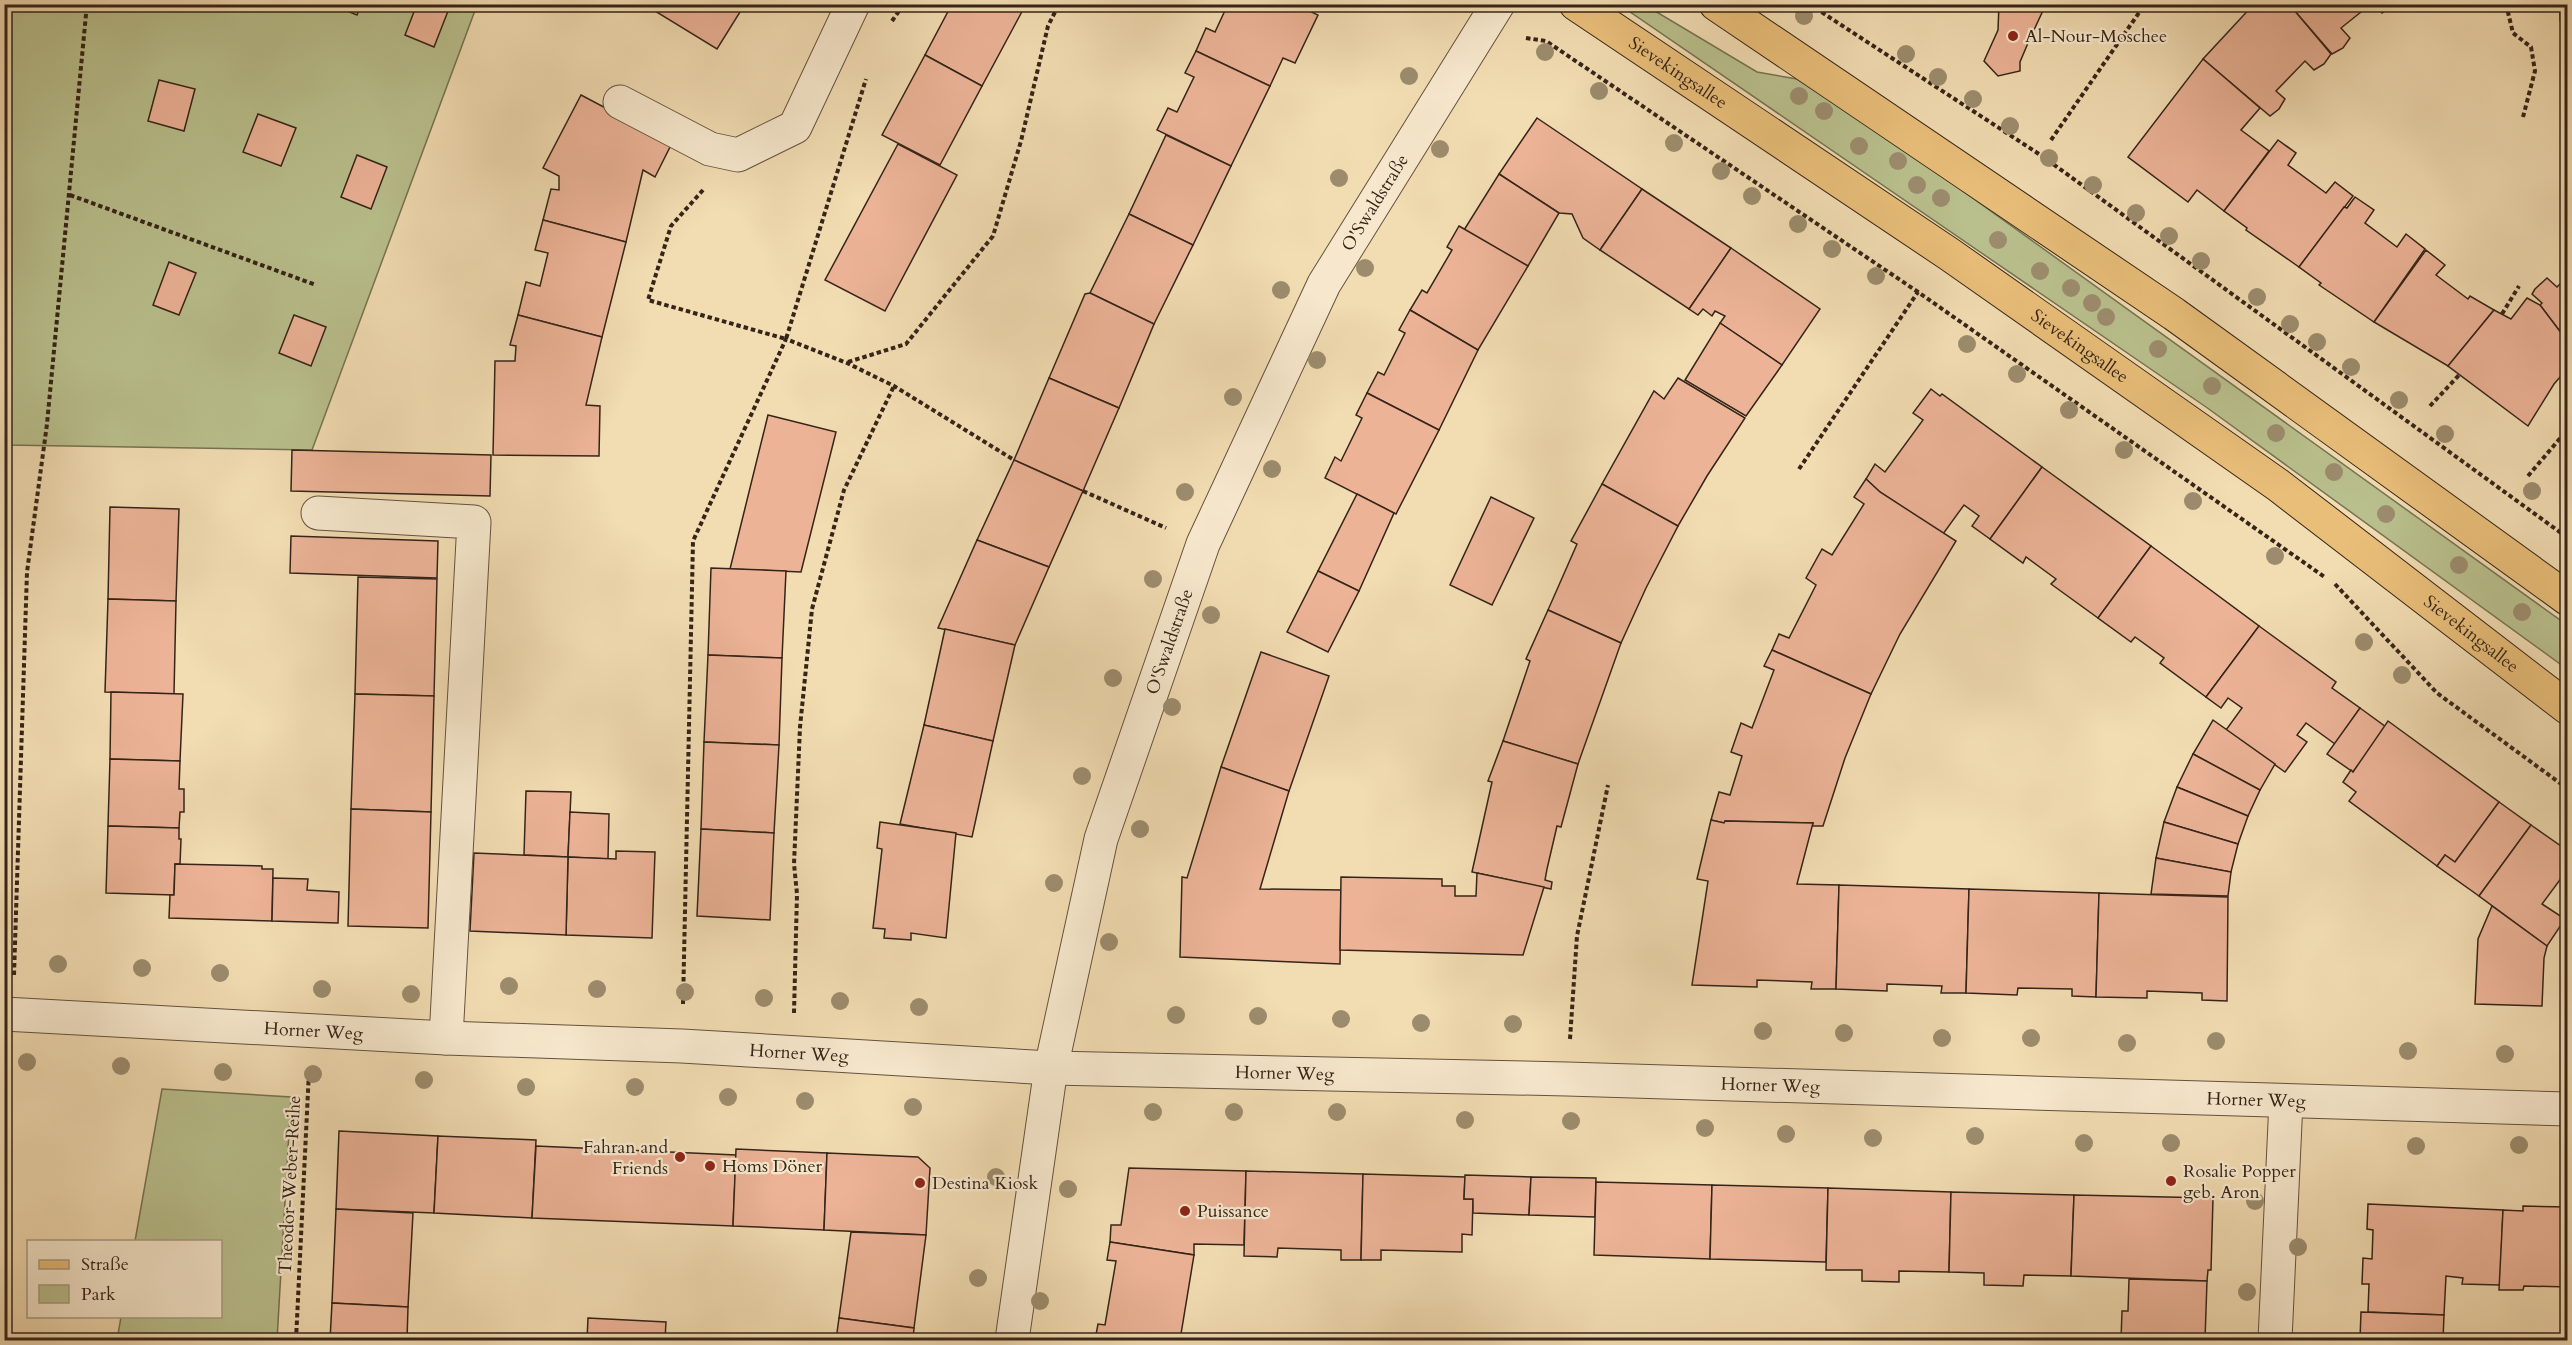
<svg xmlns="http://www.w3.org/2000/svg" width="2572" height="1345" viewBox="0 0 2572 1345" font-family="Cardo,serif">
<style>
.green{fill:#b9c08d;stroke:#777252;stroke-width:1.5}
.building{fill:#ecb397;stroke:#352418;stroke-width:1.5}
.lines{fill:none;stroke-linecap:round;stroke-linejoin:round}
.minor-casing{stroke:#64523e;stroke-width:35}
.major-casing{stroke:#352418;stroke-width:35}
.path{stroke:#352418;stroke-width:4;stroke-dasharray:4.5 3;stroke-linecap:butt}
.minor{stroke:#f7e8cd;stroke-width:33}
.major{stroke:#e9be79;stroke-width:33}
.tree{fill:#9c8c6d}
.poi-dot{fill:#8f2418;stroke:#f7e8cd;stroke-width:2}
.labels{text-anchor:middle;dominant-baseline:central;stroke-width:4.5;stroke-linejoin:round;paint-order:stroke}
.poi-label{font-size:18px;fill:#352418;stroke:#f7e8cd;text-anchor:start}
.street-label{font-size:18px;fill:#352418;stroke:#f7e8cd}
</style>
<rect width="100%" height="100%" fill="#f2dcb2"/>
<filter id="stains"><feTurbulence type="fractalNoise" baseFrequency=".00333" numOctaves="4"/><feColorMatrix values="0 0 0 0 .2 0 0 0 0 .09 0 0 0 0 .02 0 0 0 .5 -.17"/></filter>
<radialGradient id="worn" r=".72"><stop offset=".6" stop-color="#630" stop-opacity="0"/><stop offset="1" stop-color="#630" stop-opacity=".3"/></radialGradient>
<!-- green -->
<g class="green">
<path d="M5 5H477L312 450 5 445Z"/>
<path d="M1620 5H1645L1757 72 1797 79 1860 117 2567 625V669L2206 407Z"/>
<path d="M162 1089 291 1097 277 1340H117L121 1317 220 1316V1242L135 1241Z"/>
</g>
<!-- building -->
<g class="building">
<path d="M330 4H361L357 15Z"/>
<path d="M417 4 450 6 434 47 405 35Z"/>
<path d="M652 4H745L717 49 650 8Z"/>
<path d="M952 4 1025 6 982 86 925 55Z"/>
<path d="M1228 4H1310L1307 10 1318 15 1295 63 1283 58 1270 86 1196 51 1206 28 1215 32Z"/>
<path d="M1999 4H2046L2028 43 2020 62V71L1998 76 1984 61 1998 30Z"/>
<path d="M2254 4H2289L2331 54 2324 64 2314 70 2305 61 2276 91 2285 99 2279 109 2270 116 2203 59Z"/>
<path d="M2289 4H2371L2341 28 2350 38 2343 48 2332 54Z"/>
<path d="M2376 4H2397L2382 13Z"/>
<path d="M2568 5V29L2566 30 2560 20V8Z"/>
<path d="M1196 51 1270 86 1231 166 1157 130 1168 108 1177 112 1194 77 1185 73Z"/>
<path d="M925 55 982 86 940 165 882 135Z"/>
<path d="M2203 59 2260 108 2241 130 2269 151 2224 211 2197 190 2188 202 2128 157Z"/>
<path d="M159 80 195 89 184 131 148 121Z"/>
<path d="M581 95 672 143 655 177 643 170 626 242 543 220 551 189 559 190V176L543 168Z"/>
<path d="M258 114 296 128 281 166 243 152Z"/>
<path d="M1537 118 1642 189 1600 250 1583 238 1572 214 1559 213 1499 174Z"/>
<path d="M1166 135 1231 166 1193 245 1129 214Z"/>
<path d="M2278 140 2296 153 2288 165 2326 193 2335 182 2353 196 2299 267 2246 230 2247 228 2224 211Z"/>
<path d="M898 144 957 175 885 311 825 280Z"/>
<path d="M357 155 387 167 371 209 341 197Z"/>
<path d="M1499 174 1559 213 1528 266 1464 230Z"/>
<path d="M1642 189 1731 248 1689 309 1600 250Z"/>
<path d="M2355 197 2374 210 2365 223 2397 247 2406 234 2425 249 2374 322 2319 285 2321 283 2299 267 2344 207 2347 208Z"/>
<path d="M1129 214 1193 245 1154 324 1090 293Z"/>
<path d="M543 220 626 242 602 337 518 315 526 282 540 286 548 253 535 250Z"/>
<path d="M1459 226 1528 266 1478 350 1410 310 1422 290 1427 293 1452 250 1447 247Z"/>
<path d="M1731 248 1820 309 1782 365 1720 323 1725 316 1715 311 1712 316 1703 309 1698 315 1689 309Z"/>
<path d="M2426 250 2445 265 2436 275 2468 299 2470 296 2494 310 2448 366 2374 322Z"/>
<path d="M169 262 196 273 179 315 153 305Z"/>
<path d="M2568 276V342L2540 305 2542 303 2532 294 2535 289 2547 278 2557 287Z"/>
<path d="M1090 293 1154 324 1119 408 1049 378 1085 294Z"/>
<path d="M2527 298 2540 305 2568 342V368L2554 384 2528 426 2448 366 2494 310 2511 319Z"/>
<path d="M1410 310 1478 350 1439 430 1367 393 1378 372 1384 375 1405 333 1399 330Z"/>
<path d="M294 315 326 327 311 366 279 353Z"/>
<path d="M518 315 602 337 586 405 600 406 599 456 493 455 495 361H515L516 346 510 345Z"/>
<path d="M1720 323 1782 365 1746 416 1685 380Z"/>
<path d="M1049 378 1119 408 1083 491 1014 460Z"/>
<path d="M1678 378 1745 418 1707 476 1678 526 1602 484 1654 391 1664 399Z"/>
<path d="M1931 389 1940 396 1942 394 2042 467 1990 539 1972 526 1979 516 1964 505 1943 534 1880 492 1866 479 1875 464 1885 472 1923 420 1913 413Z"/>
<path d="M1367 393 1439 430 1396 514 1325 478 1335 457 1341 461 1362 418 1356 415Z"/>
<path d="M768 415 836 432 801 572 730 569Z"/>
<path d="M292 450 491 455 490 496 291 491Z"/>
<path d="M1014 460 1083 491 1049 567 977 540Z"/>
<path d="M2042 467 2151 546 2098 618 2051 584 2056 579 2026 557 2023 563 1990 539Z"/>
<path d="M1866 479 1880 492 1956 541 1900 634 1871 694 1772 650 1779 634 1789 638 1816 585 1806 578 1822 549 1832 555 1864 504 1854 497Z"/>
<path d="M1602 484 1678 526 1646 588 1621 643 1548 610 1577 544 1571 541Z"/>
<path d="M1357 494 1394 513 1359 591 1318 571Z"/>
<path d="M1491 497 1534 518 1492 605 1450 585Z"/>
<path d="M110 507 179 509 176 601 108 599Z"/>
<path d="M291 536 438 541 437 578 290 573Z"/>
<path d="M977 540 1049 567 1015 645 938 628Z"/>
<path d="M2151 546 2259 626 2206 697 2160 663 2164 658 2135 637 2131 642 2098 618Z"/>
<path d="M711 568 786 571 782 658 708 655Z"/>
<path d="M1318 571 1359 591 1328 652 1287 632Z"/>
<path d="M358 577 437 579 434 696 355 694Z"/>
<path d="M108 599 176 601 174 694 105 692Z"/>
<path d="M1548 610 1621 643 1578 764 1503 741 1530 661 1526 659Z"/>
<path d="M2259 626 2336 682 2332 688 2360 708 2335 744 2306 723 2297 735 2307 742 2285 772 2226 730 2242 708 2228 698 2221 708 2206 697Z"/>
<path d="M945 629 1015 645 993 741 924 725Z"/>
<path d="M1772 650 1871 694 1845 758 1823 826H1812L1813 823 1725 821 1724 823 1711 820 1719 792 1730 795 1742 756 1731 752 1741 723 1752 728 1774 670 1764 666Z"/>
<path d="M1261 652 1329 676 1289 791 1221 767Z"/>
<path d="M708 655 782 658 779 745 704 742Z"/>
<path d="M111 692 183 694 180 761 110 759Z"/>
<path d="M355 694 434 696 431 812 351 809Z"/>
<path d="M2360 708 2386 727 2353 772 2327 754Z"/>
<path d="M2213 720 2275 764 2260 790 2193 754Z"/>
<path d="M2388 721 2499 802 2455 862 2445 855 2437 866 2349 801 2356 792 2343 782 2351 770 2353 772Z"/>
<path d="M924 725 993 741 972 837 900 824Z"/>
<path d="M1503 741 1578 764 1561 827 1557 826 1547 869 1545 880 1552 882 1551 889 1472 872 1492 782 1488 781Z"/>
<path d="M704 742 779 745 774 833 701 829Z"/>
<path d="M2193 754 2260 790 2248 816 2177 787Z"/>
<path d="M110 759 180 761 179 789H184V812H180L179 828 108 826Z"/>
<path d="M1221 767 1289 791 1260 889 1341 890 1340 964 1180 957 1182 877 1187 878Z"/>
<path d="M2177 787 2248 816 2238 844 2164 822Z"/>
<path d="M526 791 571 792 568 857 524 855Z"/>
<path d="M2499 802 2531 825 2479 896 2437 866 2445 855 2455 862Z"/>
<path d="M351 809 431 812 428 928 348 926Z"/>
<path d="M570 812 609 814 608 859 568 857Z"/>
<path d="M1711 820 1724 823 1725 821 1813 823 1797 884 1839 885 1836 989H1811L1812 982 1757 980V987L1692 985 1708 881 1697 879Z"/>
<path d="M880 822 956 833 946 938 911 933V940L884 938 885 929 873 928 882 849 877 848Z"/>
<path d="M2164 822 2238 844 2231 872 2156 858Z"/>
<path d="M2531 825 2568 851V869L2542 904 2565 919 2547 946 2479 896Z"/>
<path d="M108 826 179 828V839H181L180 864H175L174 895 106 893Z"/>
<path d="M701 829 774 833 770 920 697 916Z"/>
<path d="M616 851 655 852 652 938 566 935 568 857 616 859Z"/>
<path d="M474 853 568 857 566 935 470 931Z"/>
<path d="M2156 858 2231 872 2228 896 2151 894Z"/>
<path d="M175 864 262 866V869H273L272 921 169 918 170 895H174Z"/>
<path d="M1477 873 1544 887 1523 955 1340 950 1341 877 1442 879V886H1455V896H1476Z"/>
<path d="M273 878 308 879 307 890 339 892 338 923 272 921Z"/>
<path d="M1839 885 1969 889 1966 993H1941L1942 986 1887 984V991L1836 989Z"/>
<path d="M1969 889 2099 893 2096 997 2072 996V989L2018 988 2017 995 1966 993Z"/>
<path d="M2099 893 2228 897 2227 1001 2202 1000V993L2147 991V998L2096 997Z"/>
<path d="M2492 906 2547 946 2544 958 2542 1006 2475 1004 2478 939Z"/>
<path d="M339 1131 438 1136 434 1213 336 1209Z"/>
<path d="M438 1136 536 1140 532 1218 434 1213Z"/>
<path d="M536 1146 736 1155 733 1226 532 1218Z"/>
<path d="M736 1149 827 1153 824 1230 733 1226Z"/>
<path d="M827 1153 918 1157 930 1168 926 1235 824 1230Z"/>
<path d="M1129 1168 1246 1171 1244 1245 1194 1244V1255L1110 1242 1111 1225H1121Z"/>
<path d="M1246 1171 1363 1174 1361 1260H1341V1250L1278 1248 1277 1257 1244 1256Z"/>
<path d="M1363 1174 1465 1177 1464 1199H1473L1472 1235 1462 1234V1252L1381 1250V1260H1361Z"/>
<path d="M1465 1175 1531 1177 1529 1215 1473 1213V1199H1464Z"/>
<path d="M1531 1177 1596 1178 1595 1217 1529 1215Z"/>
<path d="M1596 1182 1712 1185 1710 1259 1594 1255Z"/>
<path d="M1712 1185 1828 1188 1826 1262 1710 1259Z"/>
<path d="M1828 1188 1951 1192 1949 1272 1899 1271V1282L1862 1281V1270H1826Z"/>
<path d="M1951 1192 2074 1195 2071 1276 2024 1275 2023 1286 1984 1285V1273L1949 1272Z"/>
<path d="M2074 1195 2213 1198 2211 1270H2208L2207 1281 2071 1276Z"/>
<path d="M2368 1204 2503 1210 2500 1285 2462 1284 2463 1278 2446 1276 2444 1315 2368 1312 2369 1284H2362L2363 1258 2372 1259 2373 1230 2367 1229Z"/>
<path d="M2523 1206 2568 1207V1287L2524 1286 2523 1290H2499L2503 1210 2523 1211Z"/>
<path d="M336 1209 413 1213 408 1307 332 1303Z"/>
<path d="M851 1232 926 1235 914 1328 839 1318Z"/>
<path d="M1110 1242 1194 1255 1180 1340H1095L1098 1324 1105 1325 1116 1261 1107 1260Z"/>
<path d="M2129 1279 2207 1281 2205 1340H2121L2122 1311H2128Z"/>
<path d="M332 1303 408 1307 407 1340H330Z"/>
<path d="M2361 1312 2444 1315 2443 1340 2360 1339Z"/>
<path d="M588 1318 666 1322 665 1340H587Z"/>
<path d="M839 1318 914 1328 913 1340H836Z"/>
</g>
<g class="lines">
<!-- minor casing -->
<g class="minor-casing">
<g id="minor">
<path d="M620 102 710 149 738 155 795 127 853 4"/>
<path d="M318 513 474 522 446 1038"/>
<path id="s1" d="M4 1014 446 1038 682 1046 1051 1068 1567 1079 2568 1109"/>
<path id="s2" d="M1012 1340 1051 1068 1101 839 1203 544 1324 284 1498 4"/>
<path d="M2275 1340 2286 1101"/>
</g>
</g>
<!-- major casing -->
<g class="major-casing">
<g id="major">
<path id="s3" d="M1576 4 1949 254 2278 485 2568 708"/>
<path d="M1716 4 2174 314 2568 599"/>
</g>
</g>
<!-- path -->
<g class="path">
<path d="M1809 4 2042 156 2568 538"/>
<path d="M2506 4 2513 33 2531 47 2535 71 2523 117"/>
<path d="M892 21 904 4"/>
<path d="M1526 38 1546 41 1918 292 2326 578"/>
<path d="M2051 140 2145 4"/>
<path d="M703 190 671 226 648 300 786 339 866 79"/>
<path d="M70 195 316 285"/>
<path d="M2502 314 2519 286"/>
<path d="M848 362 906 344 993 236 1021 141 1048 26 1059 4"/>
<path d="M2430 406 2460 374"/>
<path d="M1799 469 1918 292"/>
<path d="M2528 476 2568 429"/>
<path d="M1083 491 1166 528"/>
<path d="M2335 584 2437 693 2568 789"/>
<path d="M14 975 27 572 47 424 87 4"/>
<path d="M683 1004 693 541 786 339 847 363 894 386 1014 460"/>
<path d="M794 1013 797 894 794 864 800 727 812 609 844 490 894 386"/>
<path d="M1570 1039 1577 936 1608 785"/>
<path d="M296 1340 309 1071"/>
</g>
<!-- minor -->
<use href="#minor" class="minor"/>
<!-- major -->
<use href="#major" class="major"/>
</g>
<!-- trees -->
<g class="tree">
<circle cx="1804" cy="16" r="9"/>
<circle cx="1545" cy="52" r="9"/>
<circle cx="1906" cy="54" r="9"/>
<circle cx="1409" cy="76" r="9"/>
<circle cx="1938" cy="77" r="9"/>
<circle cx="1599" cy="91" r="9"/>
<circle cx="1799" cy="96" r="9"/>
<circle cx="1973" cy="99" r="9"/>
<circle cx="1824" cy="111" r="9"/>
<circle cx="2010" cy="126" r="9"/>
<circle cx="1674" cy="143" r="9"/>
<circle cx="1859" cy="146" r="9"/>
<circle cx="1440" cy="149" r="9"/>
<circle cx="2049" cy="158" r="9"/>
<circle cx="1898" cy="161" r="9"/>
<circle cx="1721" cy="171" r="9"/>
<circle cx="1339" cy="178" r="9"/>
<circle cx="1917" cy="185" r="9"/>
<circle cx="2093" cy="185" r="9"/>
<circle cx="1752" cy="196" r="9"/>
<circle cx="1941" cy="198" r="9"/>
<circle cx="2136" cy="213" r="9"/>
<circle cx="1798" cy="224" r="9"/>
<circle cx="2169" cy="236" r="9"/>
<circle cx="1998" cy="240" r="9"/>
<circle cx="1832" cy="249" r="9"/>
<circle cx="2201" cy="261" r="9"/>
<circle cx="1365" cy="268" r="9"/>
<circle cx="2040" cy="271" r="9"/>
<circle cx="1876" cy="276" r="9"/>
<circle cx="2071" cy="288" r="9"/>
<circle cx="1281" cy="290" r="9"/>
<circle cx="2257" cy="297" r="9"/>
<circle cx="2092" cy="303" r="9"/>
<circle cx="2106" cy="317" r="9"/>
<circle cx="2290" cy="324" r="9"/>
<circle cx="2317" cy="342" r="9"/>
<circle cx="1967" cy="344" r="9"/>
<circle cx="2158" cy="349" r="9"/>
<circle cx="1317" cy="360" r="9"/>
<circle cx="2351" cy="367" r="9"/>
<circle cx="2017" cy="374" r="9"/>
<circle cx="2212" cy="386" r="9"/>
<circle cx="1233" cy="397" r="9"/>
<circle cx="2399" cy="400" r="9"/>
<circle cx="2069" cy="410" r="9"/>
<circle cx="2276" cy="433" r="9"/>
<circle cx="2445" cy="434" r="9"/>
<circle cx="2124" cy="450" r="9"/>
<circle cx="1272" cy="469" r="9"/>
<circle cx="2334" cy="472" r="9"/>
<circle cx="2532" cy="491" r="9"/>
<circle cx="1185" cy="492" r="9"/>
<circle cx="2193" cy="501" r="9"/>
<circle cx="2386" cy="514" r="9"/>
<circle cx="2275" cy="556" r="9"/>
<circle cx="2459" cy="565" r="9"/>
<circle cx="1153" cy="579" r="9"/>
<circle cx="2522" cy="612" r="9"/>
<circle cx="1211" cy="615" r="9"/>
<circle cx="2364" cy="642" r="9"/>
<circle cx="2402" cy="675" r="9"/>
<circle cx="1113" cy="678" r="9"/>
<circle cx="1172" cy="707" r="9"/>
<circle cx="1082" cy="776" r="9"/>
<circle cx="1140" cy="829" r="9"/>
<circle cx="1054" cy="883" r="9"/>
<circle cx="1109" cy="942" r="9"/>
<circle cx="58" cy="964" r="9"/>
<circle cx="142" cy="968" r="9"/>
<circle cx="220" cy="973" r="9"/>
<circle cx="509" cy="986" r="9"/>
<circle cx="322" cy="989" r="9"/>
<circle cx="597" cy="989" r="9"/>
<circle cx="685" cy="992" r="9"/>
<circle cx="411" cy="994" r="9"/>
<circle cx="764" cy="998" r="9"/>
<circle cx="840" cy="1001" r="9"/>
<circle cx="919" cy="1007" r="9"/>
<circle cx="1176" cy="1015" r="9"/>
<circle cx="1258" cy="1016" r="9"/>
<circle cx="1341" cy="1019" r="9"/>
<circle cx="1421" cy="1023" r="9"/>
<circle cx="1513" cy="1024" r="9"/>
<circle cx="1763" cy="1031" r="9"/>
<circle cx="1844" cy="1033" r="9"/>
<circle cx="1942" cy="1038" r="9"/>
<circle cx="2031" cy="1038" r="9"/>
<circle cx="2216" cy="1041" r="9"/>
<circle cx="2127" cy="1043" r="9"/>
<circle cx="2408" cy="1051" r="9"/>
<circle cx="2505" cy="1054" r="9"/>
<circle cx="27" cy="1062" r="9"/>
<circle cx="121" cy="1066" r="9"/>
<circle cx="223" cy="1072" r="9"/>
<circle cx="313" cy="1074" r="9"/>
<circle cx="424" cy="1080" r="9"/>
<circle cx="526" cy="1087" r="9"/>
<circle cx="635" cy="1087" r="9"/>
<circle cx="728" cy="1097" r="9"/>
<circle cx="805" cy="1101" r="9"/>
<circle cx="913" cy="1107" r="9"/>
<circle cx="1153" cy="1112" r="9"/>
<circle cx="1234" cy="1112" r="9"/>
<circle cx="1337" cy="1112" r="9"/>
<circle cx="1465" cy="1120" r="9"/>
<circle cx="1571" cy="1121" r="9"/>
<circle cx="1705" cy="1128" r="9"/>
<circle cx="1786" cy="1134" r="9"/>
<circle cx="1975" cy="1136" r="9"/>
<circle cx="1873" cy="1138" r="9"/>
<circle cx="2084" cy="1143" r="9"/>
<circle cx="2171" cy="1143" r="9"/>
<circle cx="2519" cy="1145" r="9"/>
<circle cx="2416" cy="1146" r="9"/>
<circle cx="996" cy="1177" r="9"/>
<circle cx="1068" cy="1189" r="9"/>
<circle cx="2255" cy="1201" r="9"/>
<circle cx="2298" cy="1247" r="9"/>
<circle cx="978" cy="1278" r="9"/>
<circle cx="2247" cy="1292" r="9"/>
<circle cx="1040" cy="1301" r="9"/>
</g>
<!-- markers -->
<g class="poi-dot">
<circle cx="2013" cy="36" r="6"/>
<circle cx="680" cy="1157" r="6"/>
<circle cx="710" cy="1166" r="6"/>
<circle cx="2171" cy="1181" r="6"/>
<circle cx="920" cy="1183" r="6"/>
<circle cx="1185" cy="1211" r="6"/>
</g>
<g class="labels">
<!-- poi labels -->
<g class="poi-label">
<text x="2025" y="36">Al-Nour-Moschee</text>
<text x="668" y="1147" text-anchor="end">Fahran and<tspan x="668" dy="21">Friends</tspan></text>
<text x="722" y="1166">Homs Döner</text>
<text x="2183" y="1171">Rosalie Popper<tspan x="2183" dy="21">geb. Aron</tspan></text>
<text x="932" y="1183">Destina Kiosk</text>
<text x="1197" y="1211">Puissance</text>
</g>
<!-- street labels -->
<g class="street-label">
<text stroke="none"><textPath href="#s3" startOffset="123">Sievekingsallee</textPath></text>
<text stroke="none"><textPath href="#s2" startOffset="1204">O'Swaldstraße</textPath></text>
<text stroke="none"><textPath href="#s3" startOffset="609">Sievekingsallee</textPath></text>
<text stroke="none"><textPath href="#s3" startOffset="1095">Sievekingsallee</textPath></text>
<text stroke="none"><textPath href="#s2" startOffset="718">O'Swaldstraße</textPath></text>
<text stroke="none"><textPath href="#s1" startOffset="310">Horner Weg</textPath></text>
<text stroke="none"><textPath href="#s1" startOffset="796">Horner Weg</textPath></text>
<text stroke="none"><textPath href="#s1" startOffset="1282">Horner Weg</textPath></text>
<text stroke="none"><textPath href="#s1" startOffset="1768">Horner Weg</textPath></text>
<text stroke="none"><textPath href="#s1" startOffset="2254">Horner Weg</textPath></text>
<text transform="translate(290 1185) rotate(-87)">Theodor-Weber-Reihe</text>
</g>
</g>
<!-- margin -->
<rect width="2572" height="1345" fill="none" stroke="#f2dcb2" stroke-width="24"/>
<rect x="6" y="6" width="2560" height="1333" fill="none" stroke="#352418" stroke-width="3"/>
<rect x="12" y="12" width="2548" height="1321" fill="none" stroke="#352418" stroke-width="1.5"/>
<!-- legend -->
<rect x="27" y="1240" width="195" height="78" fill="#f7e8cd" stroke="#a99a85" stroke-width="1.5"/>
<rect x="39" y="1260" width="30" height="9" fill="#e9be79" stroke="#a99a85" stroke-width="1.5"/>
<text x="81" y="1270" font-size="18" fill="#352418">Straße</text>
<rect x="39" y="1285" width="30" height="18" fill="#b9c08d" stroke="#a99a85" stroke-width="1.5"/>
<text x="81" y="1300" font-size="18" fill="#352418">Park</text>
<rect width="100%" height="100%" filter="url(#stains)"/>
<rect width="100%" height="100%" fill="url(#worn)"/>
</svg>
